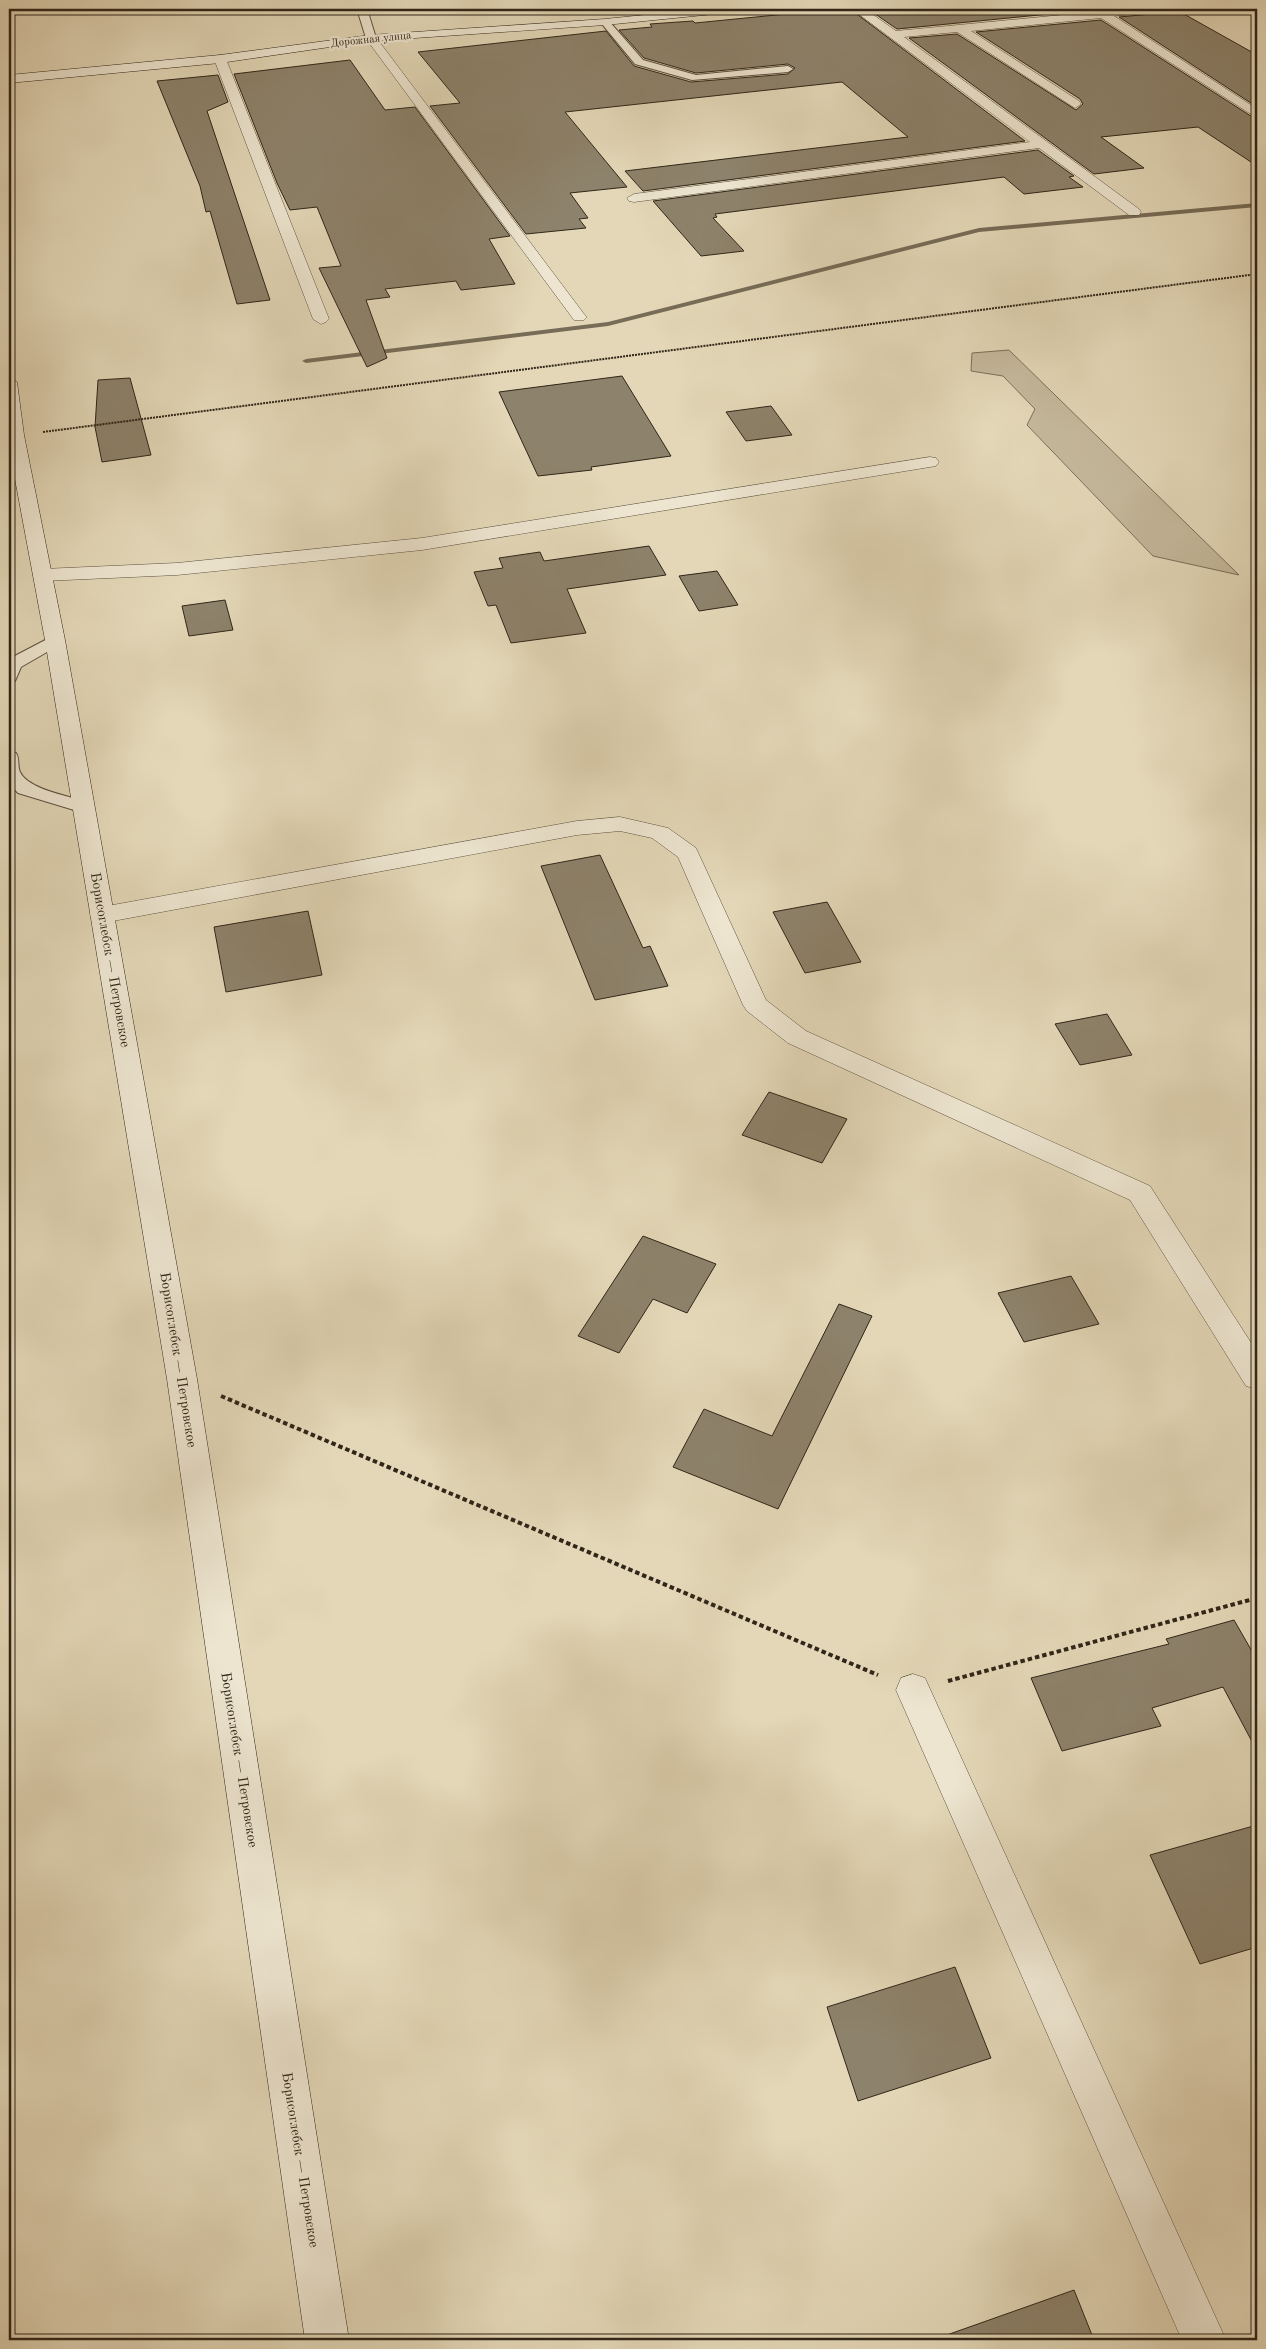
<svg xmlns="http://www.w3.org/2000/svg" width="1266" height="2349" viewBox="0 0 1266 2349" font-family="'Old Standard TT',serif">
<style>
.green{fill:#c5b99c;stroke:#7a705a}
.lines{fill:none;stroke-linecap:round;stroke-linejoin:round}
.stream{fill:#776c57;fill-rule:evenodd}
.building{fill:#8d826b;stroke:#302619}
.lane-casing{stroke:#5d5240;stroke-width:2}
.street-casing{stroke:#5d5240;stroke-width:1}
.secondary-casing{stroke:#302619;stroke-width:1}
.path-far1{stroke:#302619;stroke-width:2;stroke-dasharray:2 1;stroke-linecap:butt}
.path{stroke:#302619;stroke-width:4;stroke-dasharray:4.5 3;stroke-linecap:butt}
.lane{fill:#ede5d0;fill-rule:evenodd}
.street{fill:#ede5d0;fill-rule:evenodd}
.secondary{fill:#ede5d0;fill-rule:evenodd}
.labels{text-anchor:middle;dominant-baseline:central;stroke-width:4.5;stroke-linejoin:round;paint-order:stroke}
.far-street-label{font-size:11px;fill:#302619;stroke:#ede5d0}
.street-label{font-size:14px;fill:#302619;stroke:#ede5d0}
</style>
<rect width="100%" height="100%" fill="#e3d7b7"/>
<filter id="stains"><feTurbulence type="fractalNoise" baseFrequency=".004" numOctaves="4"/><feColorMatrix values="0 0 0 0 .2 0 0 0 0 .09 0 0 0 0 .02 0 0 0 .5 -.17"/></filter>
<radialGradient id="worn" r=".72"><stop offset=".6" stop-color="#630" stop-opacity="0"/><stop offset="1" stop-color="#630" stop-opacity=".3"/></radialGradient>
<!-- green -->
<path class="green" d="M1009 350 1239 575 1153 556 1027 425 1035 409 1003 376 971 371 972 353Z"/>
<g class="lines">
<!-- stream -->
<path class="stream" d="M1257 203V207L979 232 608 326 306 363 302 361 306 359 608 322 979 228Z"/>
</g>
<!-- building -->
<g class="building">
<path d="M837 9H850L1025 141 643 191 625 171 908 137 842 82 565 112 627 187 570 193 588 218 579 219 586 228 526 234 430 106 460 103 418 52 606 31 634 66 691 82 788 74 795 68 788 64 696 73 644 58 619 30 652 27 650 24 693 21 695 23Z"/>
<path d="M868 9H1090V10L897 29Z"/>
<path d="M1159 9H1175L1257 55V107L1119 17 1152 14Z"/>
<path d="M1101 20 1257 120V166L1198 127 1101 137 1144 168 1094 174 909 38 957 34 1076 110 1083 104 1080 99 976 32Z"/>
<path d="M350 60 385 110 415 107 510 236 489 239 515 284 461 290 456 281 385 289 390 297 366 300 387 358 367 367 319 268 341 266 317 207 290 210 277 183 234 74Z"/>
<path d="M218 75 228 102 207 111 270 300 237 304 210 211 206 212 200 186 157 81Z"/>
<path d="M1038 150 1074 176 1069 177 1083 187 1024 194 1004 177 715 214 717 217 713 218 744 251 701 256 653 201Z"/>
<path d="M622 376 671 456 591 467 592 470 538 476 499 392Z"/>
<path d="M130 378 151 455 102 462 95 427 98 380Z"/>
<path d="M771 406 792 435 746 441 726 412Z"/>
<path d="M649 546 666 575 567 589 586 633 511 643 496 605 488 606 474 572 503 568 499 558 540 552 544 561Z"/>
<path d="M717 571 738 605 699 611 679 576Z"/>
<path d="M225 600 233 630 189 636 182 606Z"/>
<path d="M600 855 643 948 650 946 668 986 595 1000 541 866Z"/>
<path d="M827 902 861 962 805 973 773 912Z"/>
<path d="M308 911 322 975 226 992 214 927Z"/>
<path d="M1107 1014 1132 1055 1080 1065 1055 1024Z"/>
<path d="M769 1092 847 1119 822 1163 742 1135Z"/>
<path d="M643 1236 716 1264 687 1313 653 1299 619 1353 578 1336Z"/>
<path d="M1071 1276 1099 1324 1024 1342 998 1293Z"/>
<path d="M839 1304 872 1316 778 1509 673 1467 704 1409 772 1436Z"/>
<path d="M1234 1620 1257 1660V1751L1223 1687 1152 1708 1161 1726 1062 1751 1031 1678 1169 1644 1166 1639Z"/>
<path d="M1257 1825V1947L1200 1964 1150 1855Z"/>
<path d="M955 1967 991 2058 858 2101 827 2007Z"/>
<path d="M1074 2290 1094 2340H945L944 2336Z"/>
</g>
<g class="lines">
<!-- lane casing -->
<g class="lane-casing">
<g id="lane">
<path d="M357 9H367L376 38 375 40 366 38Z"/>
<path d="M602 20H608L643 60 696 75 788 66 793 69 788 72 692 80 635 64 602 24Z"/>
<path d="M55 635 61 636 64 640 61 644 21 667 15 681 9 682V659Z"/>
<path d="M9 751 16 753C20 759 17 766 20 772 28 790 73 797 91 803L94 807 91 811 84 813 18 793 9 783Z"/>
</g>
</g>
<!-- street casing -->
<g class="street-casing">
<g id="street">
<path d="M852 9H865L896 31 1093 12 1092 9H1157L1152 12 1114 16 1257 109V118L1101 18 971 31 1079 101 1081 104 1075 108 957 32 904 37 1139 209 1141 212 1139 215H1129L1039 148 634 202 629 201 627 198 634 194 1030 142Z"/>
<path d="M371 35 375 36 584 314 587 317 584 320H574L367 40 365 38Z"/>
<path d="M220 55 226 59 329 319 326 322 321 324 313 319 214 59Z"/>
<path d="M930 457 936 458 939 462 936 466 422 550 177 575 43 581 36 579 33 575 36 571 43 569 177 563 422 538Z"/>
<path d="M620 817 668 828 696 848 766 1000 806 1031 1150 1186 1257 1352V1389L1246 1386 1130 1200 788 1043 747 1011 743 1005 678 857 652 838 620 831 577 835 102 923 94 920 90 915 94 910 102 907 577 821Z"/>
<path d="M913 1674 925 1678 1226 2340H1182L896 1690 901 1678Z"/>
</g>
</g>
<!-- secondary casing -->
<g class="secondary-casing">
<g id="secondary">
<path d="M703 9H740L734 12 605 25 371 41 220 63 9 83V75L220 55 371 35 605 19Z"/>
<path d="M9 377 17 382 24 435 65 640 197 1379 349 2340H305L167 1379 45 640 9 447Z"/>
</g>
</g>
<!-- path-far1 -->
<path class="path-far1" d="M43 432 1257 274"/>
<!-- path -->
<g class="path">
<path d="M221 1396 878 1675"/>
<path d="M948 1681 1257 1598"/>
</g>
<!-- lane -->
<use href="#lane" class="lane"/>
<!-- street -->
<use href="#street" class="street"/>
<!-- secondary -->
<use href="#secondary" class="secondary"/>
</g>
<g class="labels">
<!-- far-street labels -->
<g class="far-street-label">
<text transform="translate(371 40) rotate(-6)">Дорожная улица</text>
</g>
<!-- street labels -->
<g class="street-label">
<text transform="translate(110 960) rotate(80)">Борисоглебск — Петровское</text>
<text transform="translate(178 1360) rotate(81)">Борисоглебск — Петровское</text>
<text transform="translate(239 1760) rotate(81)">Борисоглебск — Петровское</text>
<text transform="translate(300 2160) rotate(81)">Борисоглебск — Петровское</text>
</g>
</g>
<!-- margin -->
<rect width="1266" height="2349" fill="none" stroke="#e3d7b7" stroke-width="30"/>
<rect x="10" y="10" width="1246" height="2329" fill="none" stroke="#302619" stroke-width="2.5"/>
<rect x="15" y="15" width="1236" height="2319" fill="none" stroke="#302619"/>
<rect width="100%" height="100%" filter="url(#stains)"/>
<rect width="100%" height="100%" fill="url(#worn)"/>
</svg>
